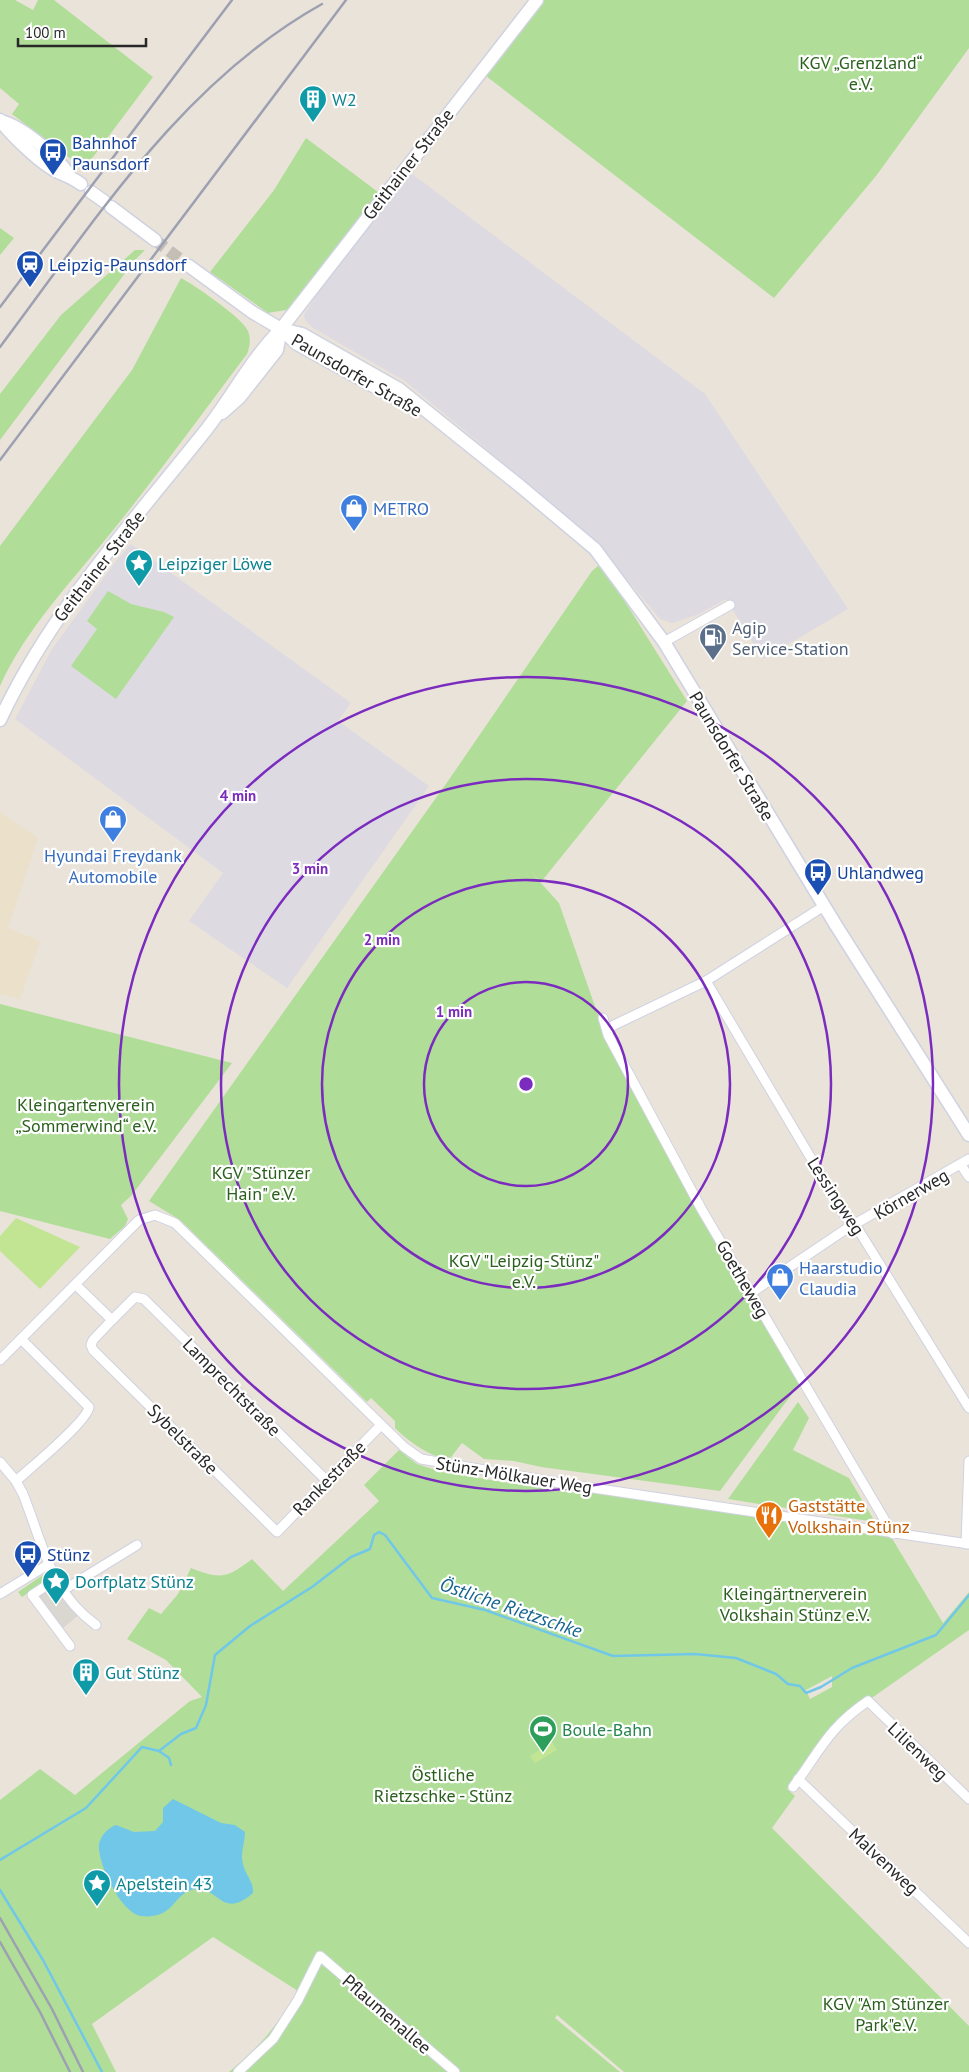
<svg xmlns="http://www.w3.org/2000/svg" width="969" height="2072" viewBox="0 0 969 2072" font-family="'PT Sans',sans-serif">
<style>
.industrial{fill:#dddae2}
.education{fill:#ebe0ca}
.green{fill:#b0de98;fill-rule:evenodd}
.pitch{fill:#c2e594}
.plaza{fill:#dad6d0}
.water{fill:#71c7e8}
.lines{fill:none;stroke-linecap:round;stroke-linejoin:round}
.stream{stroke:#71c7e8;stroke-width:2.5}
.secondary-tunnel{stroke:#c3beb6;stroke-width:12;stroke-dasharray:12 6;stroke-linecap:butt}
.street-casing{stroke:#cfd2e0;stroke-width:11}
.secondary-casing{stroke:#cfd2e0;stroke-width:15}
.street{stroke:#fff;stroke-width:9}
.secondary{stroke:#fff;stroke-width:12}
.rail{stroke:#9da0b1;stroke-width:2.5}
.ring{fill:none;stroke:#7b2cbf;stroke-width:2.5}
.labels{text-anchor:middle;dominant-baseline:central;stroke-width:4.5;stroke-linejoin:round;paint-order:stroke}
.park-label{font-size:18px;fill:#2a601d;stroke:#fff}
.culture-label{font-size:18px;fill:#0d838f;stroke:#fff;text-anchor:start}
.transit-label{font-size:18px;fill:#164399;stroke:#fff;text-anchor:start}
.street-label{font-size:18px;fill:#282828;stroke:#fff}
.shop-label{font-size:18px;fill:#366cbe;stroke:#fff;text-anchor:start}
.service-label{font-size:18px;fill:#4e5e75;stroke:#fff;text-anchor:start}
.food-label{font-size:18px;fill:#c56008;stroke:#fff;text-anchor:start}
.leisure-label{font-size:18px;fill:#27864d;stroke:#fff;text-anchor:start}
.water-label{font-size:19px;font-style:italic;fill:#146490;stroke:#fff}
.centre{fill:#7b2cbf;stroke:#fff;stroke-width:2.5}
.ring-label{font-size:15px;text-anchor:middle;font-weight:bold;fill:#7b2cbf;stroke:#fff;stroke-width:4.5;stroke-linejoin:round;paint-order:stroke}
</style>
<rect width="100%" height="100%" fill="#eae3da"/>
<!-- industrial -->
<g class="industrial">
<path d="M411 173 705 394 848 609 763 659 726 599 699 614 672 623 660 619 591 536 405 381 313 328 305 320 304 315 322 286Z"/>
<path d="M131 544 351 703 338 721 429 786 287 988 189 921 223 873 15 719 52 649 116 561Z"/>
</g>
<!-- education -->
<path class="education" d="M0 812 38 838 8 928 40 941 20 999 0 994Z"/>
<!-- green -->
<g class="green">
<path d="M0 0H15L33 10 38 0H54L153 77 84 169 12 114 19 104 0 88Z"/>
<path d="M544 0H969V48L876 176 774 298 486 76Z"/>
<path d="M306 138 382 195 292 309 268 313 210 272 274 190Z"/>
<path d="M0 228 14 238 0 255Z"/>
<path d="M135 250H145L135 260 0 440V394L61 315Z"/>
<path d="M181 278C193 284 244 319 248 331 251 339 250 346 247 354 203 412 160 472 114 529 74 579 26 628 0 686V546L132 370Z"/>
<path d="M599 565 624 600 687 701 541 882 531 872 559 903 605 1035 698 1211 800 1383 720 1491 541 1467 514 1461 484 1459 462 1443 448 1461C426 1453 411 1444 395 1428V1421L371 1398 367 1402 180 1220 149 1201 448 781 592 571Z"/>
<path d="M108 591 131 604 164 612 174 617 116 699 71 666 97 629 87 621Z"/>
<path d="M0 1004 232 1063 131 1196 121 1205 128 1219 125 1226 110 1239 0 1211Z"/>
<path d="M798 1402 809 1418 793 1450 849 1478 875 1522 728 1499Z"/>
<path d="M399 1450 417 1464 442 1472 572 1493 575 1490 890 1535 943 1623 969 1592V1630L833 1725 787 1789 795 1796 772 1828 969 2026V2072H624L557 2015 555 2018 620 2072H229C261 2045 277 2026 298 1991L213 1937 92 2024 116 2072H0V1800L40 1769 75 1795 190 1701 202 1697 166 1660 127 1639 149 1608 161 1614 178 1594 191 1568C221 1580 227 1578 252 1559L283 1591 379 1501 364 1485ZM832 1676V1687L810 1699 806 1690Z"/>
<path d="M43 1575 48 1579 22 1597 18 1592Z"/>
</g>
<!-- pitch -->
<g class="pitch">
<path d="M16 1218 80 1247 40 1289 0 1251V1236Z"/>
<path d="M552 1742 557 1750 535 1763 530 1756Z"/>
</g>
<!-- plaza -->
<path class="plaza" d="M55 1580 80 1614 58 1632 32 1595Z"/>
<!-- water -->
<path class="water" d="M173 1799 221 1823 235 1825 245 1832C245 1842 240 1854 243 1864 245 1875 254 1881 253 1893 222 1920 219 1887 196 1889 172 1892 176 1920 141 1916 121 1913 97 1863 99 1844 101 1835 108 1828 116 1825L134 1832 155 1831 163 1822V1808Z"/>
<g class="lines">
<!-- stream -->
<g class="stream">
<path d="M159 1751 169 1758 171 1765"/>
<path d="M0 1860 86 1808 142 1747 159 1751 181 1734 196 1728 206 1705 215 1655 250 1626 312 1587 351 1557 370 1549 374 1535 379 1532 385 1535 432 1598 485 1610 613 1656 695 1654 736 1658 776 1674 788 1684 800 1686 806 1693 821 1687 852 1668 936 1635 969 1595"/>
<path d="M0 1890 43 1960 102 2072"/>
</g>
<!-- secondary-tunnel -->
<path class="secondary-tunnel" d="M155 240 189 266"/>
<!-- street casing -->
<g class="street-casing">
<g id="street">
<path d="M664 642 730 605"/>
<path d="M706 981 847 1219 856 1226 969 1408"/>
<path d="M603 1018 608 1035 702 1210 893 1534"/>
<path d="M609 1031 612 1026 706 981 824 906"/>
<path d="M961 1165 969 1177"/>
<path d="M76 1285 112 1320 93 1340 91 1345 93 1350 277 1532 381 1425"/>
<path d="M751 1293 846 1229 969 1159"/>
<path d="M112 1320 135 1297 144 1299 327 1481"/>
<path d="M0 1360 139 1220 155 1215 175 1223 404 1447 421 1459 566 1484 969 1544"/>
<path d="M0 1462 16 1481 23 1494C43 1544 50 1592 96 1625"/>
<path d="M16 1481C30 1468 87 1422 89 1407L21 1339"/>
<path d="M966 1544 969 1461"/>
<path d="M55 1580 32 1595 70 1646"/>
<path d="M62 1591 137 1545"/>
<path d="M0 1594 49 1564"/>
<path d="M798 1779 969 1943"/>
<path d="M793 1787C820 1751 828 1728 868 1701L969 1799"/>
<path d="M238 2072 273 2039 298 2000 320 1956 455 2072"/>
</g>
</g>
<!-- secondary casing -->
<g class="secondary-casing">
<g id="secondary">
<path d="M0 120C11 135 41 164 58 172 67 176 73 178 81 184"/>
<path d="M1 121C23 127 57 156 69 175"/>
<path d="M91 192 105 202"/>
<path d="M111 207 155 240"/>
<path d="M189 266 252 312 281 329 297 344 415 409"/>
<path d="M281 329 302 334 399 389 520 486 595 549 664 642 837 927 969 1135"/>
<path d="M222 413 239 398 277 350 281 329"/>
<path d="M0 720C50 612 133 522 206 430 232 397 251 359 281 329L537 0"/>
</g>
</g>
<!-- street -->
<use href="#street" class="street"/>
<!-- secondary -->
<use href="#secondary" class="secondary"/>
<!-- rail -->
<g class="rail">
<path d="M0 307 232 0"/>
<path d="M0 347C94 222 182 82 322 4"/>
<path d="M0 460 346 0"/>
<path d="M0 1918 52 2009 83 2072"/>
<path d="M0 1942 40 2012 70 2072"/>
</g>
</g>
<!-- distance rings -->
<g class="ring">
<circle cx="526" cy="1084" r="102"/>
<circle cx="526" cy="1084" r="204"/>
<circle cx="526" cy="1084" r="305"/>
<circle cx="526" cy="1084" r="407"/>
</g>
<!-- icons -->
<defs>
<g id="building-pin" transform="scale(1.4375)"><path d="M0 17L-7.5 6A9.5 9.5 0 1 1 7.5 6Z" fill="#0f9aa8" stroke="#fff"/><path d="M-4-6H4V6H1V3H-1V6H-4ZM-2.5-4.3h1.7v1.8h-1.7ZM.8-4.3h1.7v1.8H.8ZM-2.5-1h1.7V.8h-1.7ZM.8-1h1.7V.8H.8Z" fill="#fff"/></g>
<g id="bus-pin" transform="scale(1.4375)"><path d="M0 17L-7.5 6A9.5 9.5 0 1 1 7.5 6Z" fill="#1a4fb4" stroke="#fff"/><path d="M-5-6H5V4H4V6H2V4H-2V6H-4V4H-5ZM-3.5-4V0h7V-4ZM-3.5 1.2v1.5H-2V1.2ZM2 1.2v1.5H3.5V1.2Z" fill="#fff"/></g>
<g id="station-pin" transform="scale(1.4375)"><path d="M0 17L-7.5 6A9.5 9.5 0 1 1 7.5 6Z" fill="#1a4fb4" stroke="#fff"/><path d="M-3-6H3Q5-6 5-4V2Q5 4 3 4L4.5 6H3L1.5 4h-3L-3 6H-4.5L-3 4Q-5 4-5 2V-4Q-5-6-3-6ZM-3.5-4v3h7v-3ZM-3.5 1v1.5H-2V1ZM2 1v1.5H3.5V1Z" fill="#fff"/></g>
<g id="shop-pin" transform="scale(1.4375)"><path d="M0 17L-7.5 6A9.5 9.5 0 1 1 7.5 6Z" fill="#3f7fe0" stroke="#fff"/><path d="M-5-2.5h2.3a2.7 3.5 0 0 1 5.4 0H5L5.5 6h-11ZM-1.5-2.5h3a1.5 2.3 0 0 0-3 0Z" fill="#fff"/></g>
<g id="sight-pin" transform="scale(1.4375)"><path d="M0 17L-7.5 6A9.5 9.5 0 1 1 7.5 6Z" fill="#0f9aa8" stroke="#fff"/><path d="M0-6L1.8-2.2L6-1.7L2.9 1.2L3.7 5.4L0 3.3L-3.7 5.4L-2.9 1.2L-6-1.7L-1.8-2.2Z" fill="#fff"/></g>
<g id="fuel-pin" transform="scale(1.4375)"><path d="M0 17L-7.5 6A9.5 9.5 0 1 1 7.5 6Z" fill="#5c6f8a" stroke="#fff"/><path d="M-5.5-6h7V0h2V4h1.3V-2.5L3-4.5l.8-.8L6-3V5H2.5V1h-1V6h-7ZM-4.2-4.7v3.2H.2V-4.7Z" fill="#fff"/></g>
<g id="restaurant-pin" transform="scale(1.4375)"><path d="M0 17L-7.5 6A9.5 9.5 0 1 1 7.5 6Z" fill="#e8710a" stroke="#fff"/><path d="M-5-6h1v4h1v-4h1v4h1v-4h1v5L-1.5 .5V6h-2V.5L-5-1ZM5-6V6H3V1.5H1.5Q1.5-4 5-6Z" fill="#fff"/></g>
<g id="stadium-pin" transform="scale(1.4375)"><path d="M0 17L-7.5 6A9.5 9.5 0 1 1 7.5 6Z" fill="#2e9e5b" stroke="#fff"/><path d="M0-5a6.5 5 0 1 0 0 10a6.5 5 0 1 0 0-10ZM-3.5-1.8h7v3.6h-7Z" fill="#fff"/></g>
</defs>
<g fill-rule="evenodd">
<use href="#building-pin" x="313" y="99"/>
<use href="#bus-pin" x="53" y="152"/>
<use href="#station-pin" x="30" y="264"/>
<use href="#shop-pin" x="354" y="508"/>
<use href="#sight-pin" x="139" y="563"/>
<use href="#fuel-pin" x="713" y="637"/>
<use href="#shop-pin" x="113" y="819"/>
<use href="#bus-pin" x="818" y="872"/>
<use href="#shop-pin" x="780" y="1277"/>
<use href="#restaurant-pin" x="769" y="1515"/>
<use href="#bus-pin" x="28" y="1554"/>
<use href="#sight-pin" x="56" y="1581"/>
<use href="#building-pin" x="86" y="1672"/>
<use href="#stadium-pin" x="543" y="1729"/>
<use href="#sight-pin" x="97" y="1883"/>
</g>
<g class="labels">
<!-- park labels -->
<g class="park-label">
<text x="861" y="62">KGV „Grenzland“<tspan x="861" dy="21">e.V.</tspan></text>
<text x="86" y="1104">Kleingartenverein<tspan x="86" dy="21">„Sommerwind“ e.V.</tspan></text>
<text x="261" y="1172">KGV "Stünzer<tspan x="261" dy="21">Hain" e.V.</tspan></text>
<text x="524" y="1260">KGV "Leipzig-Stünz"<tspan x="524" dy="21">e.V.</tspan></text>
<text x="795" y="1593">Kleingärtnerverein<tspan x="795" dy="21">Volkshain Stünz e.V.</tspan></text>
<text x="443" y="1774">Östliche<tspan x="443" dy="21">Rietzschke - Stünz</tspan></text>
<text x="886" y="2003">KGV "Am Stünzer<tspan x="886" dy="21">Park"e.V.</tspan></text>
</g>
<!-- culture labels -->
<g class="culture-label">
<text x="332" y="99">W2</text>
<text x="158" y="563">Leipziger Löwe</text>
<text x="75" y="1581">Dorfplatz Stünz</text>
<text x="105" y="1672">Gut Stünz</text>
<text x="116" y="1883">Apelstein 43</text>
</g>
<!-- transit labels -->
<g class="transit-label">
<text x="72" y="142">Bahnhof<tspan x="72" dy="21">Paunsdorf</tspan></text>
<text x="49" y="264">Leipzig-Paunsdorf</text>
<text x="837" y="872">Uhlandweg</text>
<text x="47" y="1554">Stünz</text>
</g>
<!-- street labels -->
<g class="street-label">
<text transform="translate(408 164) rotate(-52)">Geithainer Straße</text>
<text transform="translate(357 375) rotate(30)">Paunsdorfer Straße</text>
<text transform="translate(99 566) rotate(-52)">Geithainer Straße</text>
<text transform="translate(732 756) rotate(59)">Paunsdorfer Straße</text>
<text transform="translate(911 1194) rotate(-30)">Körnerweg</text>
<text transform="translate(836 1196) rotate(57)">Lessingweg</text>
<text transform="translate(743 1279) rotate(60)">Goetheweg</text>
<text transform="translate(232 1387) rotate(45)">Lamprechtstraße</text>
<text transform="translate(183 1439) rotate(45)">Sybelstraße</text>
<text transform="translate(514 1475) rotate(9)">Stünz-Mölkauer Weg</text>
<text transform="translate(329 1478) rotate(-46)">Rankestraße</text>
<text transform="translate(918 1751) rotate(44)">Lilienweg</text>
<text transform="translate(884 1861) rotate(43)">Malvenweg</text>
<text transform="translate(387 2014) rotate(41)">Pflaumenallee</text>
</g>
<!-- shop labels -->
<g class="shop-label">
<text x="373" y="508">METRO</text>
<text x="113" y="855" text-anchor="middle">Hyundai Freydank<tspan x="113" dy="21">Automobile</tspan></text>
<text x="799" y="1267">Haarstudio<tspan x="799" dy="21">Claudia</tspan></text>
</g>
<!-- service labels -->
<g class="service-label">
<text x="732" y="627">Agip<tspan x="732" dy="21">Service-Station</tspan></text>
</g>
<!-- food labels -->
<g class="food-label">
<text x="788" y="1505">Gaststätte<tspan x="788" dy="21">Volkshain Stünz</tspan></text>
</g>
<!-- leisure labels -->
<g class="leisure-label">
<text x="562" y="1729">Boule-Bahn</text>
</g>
<!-- water labels -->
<g class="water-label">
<text transform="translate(511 1607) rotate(19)">Östliche Rietzschke</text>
</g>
</g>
<circle cx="526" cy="1084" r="8" class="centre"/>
<g class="ring-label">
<text x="238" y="801">4 min</text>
<text x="310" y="874">3 min</text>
<text x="382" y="945">2 min</text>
<text x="454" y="1017">1 min</text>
</g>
<!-- scale -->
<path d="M18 38v8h128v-8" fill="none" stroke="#282828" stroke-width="2.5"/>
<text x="25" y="38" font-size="15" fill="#282828" stroke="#ffffff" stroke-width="4" paint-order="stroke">100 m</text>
</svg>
